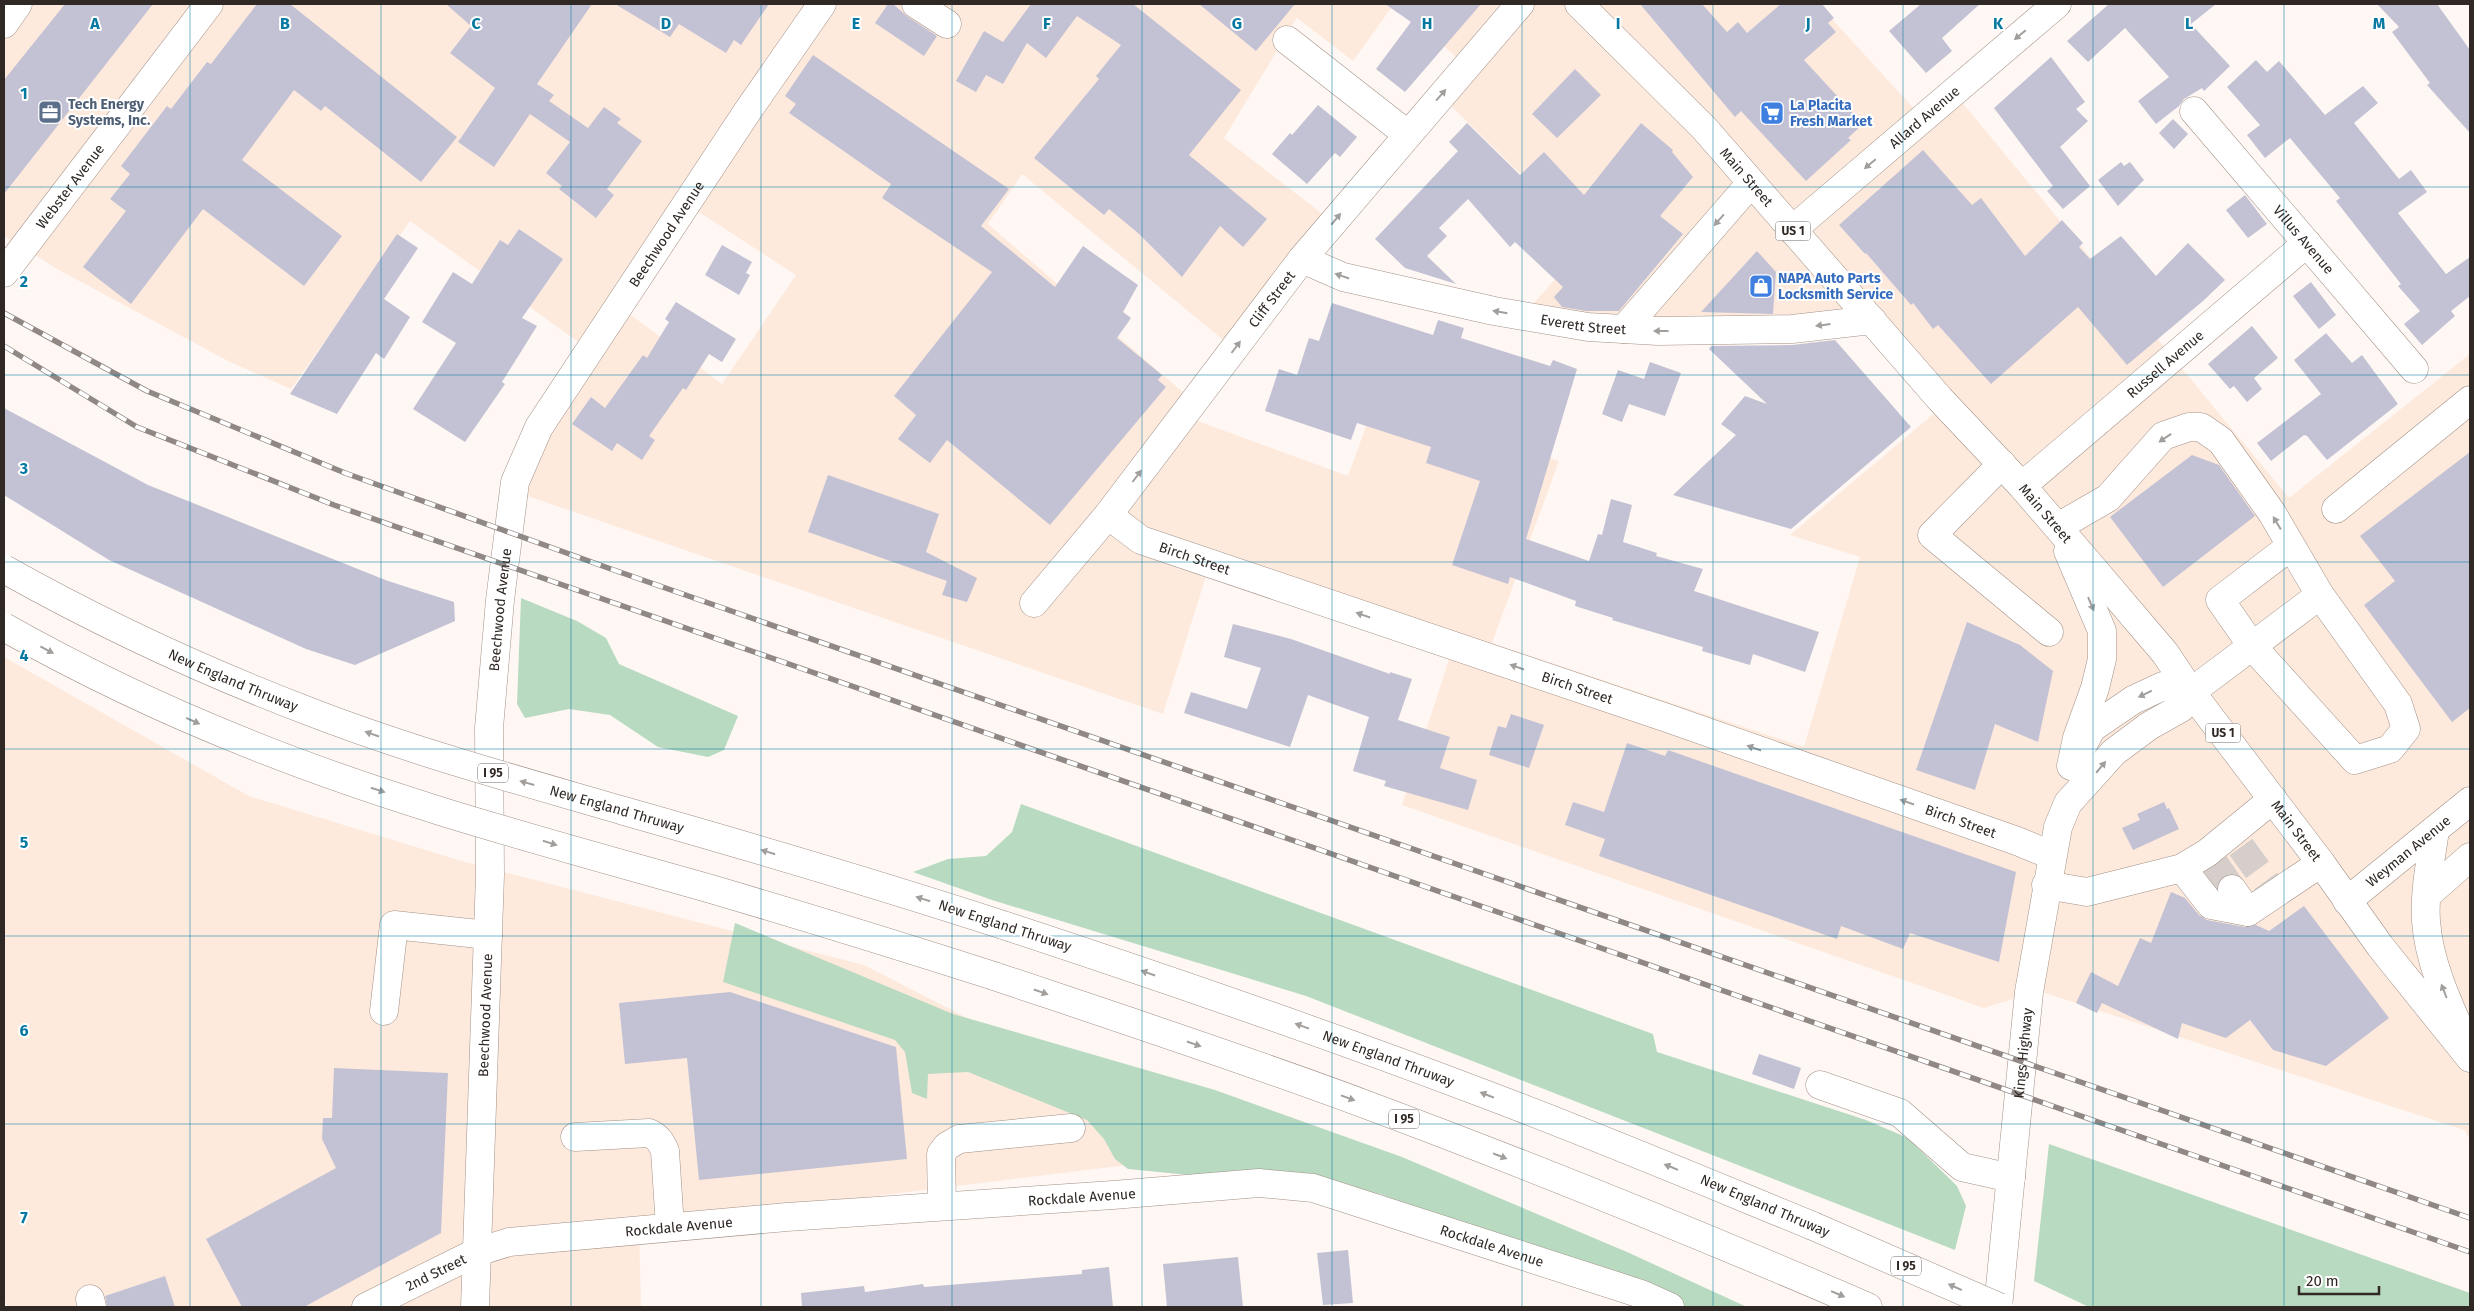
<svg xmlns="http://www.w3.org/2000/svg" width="2474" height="1311" viewBox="0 0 2474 1311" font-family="'Fira Sans',sans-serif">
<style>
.built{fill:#feeadd;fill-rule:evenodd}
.green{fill:#b8dac1}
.building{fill:#c3c2d4}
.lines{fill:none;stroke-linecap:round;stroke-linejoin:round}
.minor-tunnel{stroke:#d5ceca;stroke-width:28;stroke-dasharray:28 14;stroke-linecap:butt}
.minor-casing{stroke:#a29187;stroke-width:29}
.major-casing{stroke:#a29187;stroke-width:29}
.highway-casing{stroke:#a29187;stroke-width:29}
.minor{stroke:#fff;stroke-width:28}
.major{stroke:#fff;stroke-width:28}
.highway{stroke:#fff;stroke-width:28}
.rail-casing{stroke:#908884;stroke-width:5.5}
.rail{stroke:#fff;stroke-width:4;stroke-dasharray:11;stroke-linecap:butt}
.highway-bridge-casing{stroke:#a29187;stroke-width:29;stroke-linecap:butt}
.highway-bridge{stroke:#fff;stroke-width:28}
.oneway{fill:#a19e9c}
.grid{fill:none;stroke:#0579a2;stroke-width:1;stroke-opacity:0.55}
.labels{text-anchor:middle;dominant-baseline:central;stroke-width:4;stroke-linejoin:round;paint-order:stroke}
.shield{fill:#fff;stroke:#6d6866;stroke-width:1}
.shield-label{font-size:12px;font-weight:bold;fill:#2f2824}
.service-label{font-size:14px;font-weight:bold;fill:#4e5e75;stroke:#fff;text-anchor:start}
.shop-label{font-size:14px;font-weight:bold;fill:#366cbe;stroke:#fff;text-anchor:start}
.street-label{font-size:14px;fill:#2f2824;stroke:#fff}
.grid-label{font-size:16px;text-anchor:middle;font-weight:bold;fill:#0579a2;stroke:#fff;stroke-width:4;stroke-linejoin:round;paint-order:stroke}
</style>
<rect width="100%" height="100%" fill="#fff7f3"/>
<!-- built -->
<g class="built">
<path d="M4 4H1394L1353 61 1297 18 1224 138 1329 219 1228 344 1022 174 988 224 1186 395 1173 412 1348 476 1378 393 1524 450 1559 461 1492 643 1804 747 1860 557 1790 535 1950 400 1876 312 1639 323 1532 305 1589 241 1445 100 1471 70 1396 4H1818L1930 126 1960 100 2289 498 2470 354V1139L2464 1130 2039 991 1984 1008 1402 805 1453 647 1211 560 1163 714 510 490 584 346 410 221 291 389 228 361 59 270 4 236ZM682 201 796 275 722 384 614 302Z"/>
<path d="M4 657 249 796 465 862 864 965 1137 1105 1136 1164 639 1225 641 1307H7L4 1297Z"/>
</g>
<!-- green -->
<g class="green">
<path d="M521 598 577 621 606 638 619 664 738 716 724 750 708 757 658 747 610 715 569 709 525 718 517 704Z"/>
<path d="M1021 804 1653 1034 1657 1052 1866 1120 1908 1138 1957 1186 1966 1206 1955 1250 1306 996 992 900 913 872 948 859 986 856 1012 832Z"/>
<path d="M735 923 953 1014 1215 1090 1402 1157 1627 1252 1747 1307H1681L1380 1194 1128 1169 1115 1159 1104 1139 1087 1120 968 1072 928 1074 927 1099 912 1093 905 1052 895 1040 723 982Z"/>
<path d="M2049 1144 2470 1293V1307H2089L2034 1281Z"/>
</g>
<!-- building -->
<g class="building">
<path d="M65 4H153L4 194V80Z"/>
<path d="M257 4H290L457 137 421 182 325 106 321 111 294 90 242 160 342 236 304 286 203 209 131 304 83 267 126 211 110 199 130 174 121 166 167 106 171 109 207 62 211 64Z"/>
<path d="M446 4H592L537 84 554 95 549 101 588 128 604 107 621 119 617 123 642 141 607 189 614 195 596 218 559 189 562 186 546 173 570 142 530 114 494 167 458 142 495 88 450 53 471 26Z"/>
<path d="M615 4H769L741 45 734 40 726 53 679 24 670 37Z"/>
<path d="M888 4H893L908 17 937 36 924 56 875 23Z"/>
<path d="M1031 4H1133L1241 90 1189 155 1267 219 1243 247 1220 226 1182 277 1138 233 1109 209 1104 215 1034 158 1099 79 1096 76 1121 45 1077 16 1046 58 1027 43 1003 84 986 75 976 92 956 81 984 31 1003 42Z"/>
<path d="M1199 4H1295L1256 51Z"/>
<path d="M1385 4H1481L1405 92 1376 69 1411 22Z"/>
<path d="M1640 4H1702L1727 32 1738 22 1747 33 1781 4H1822L1834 18 1828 23 1836 32 1804 60 1863 124 1848 138 1851 140 1806 181 1741 111 1735 117Z"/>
<path d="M1921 4H1980L1942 38 1952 51 1926 73 1889 31Z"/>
<path d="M2109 4H2216L2191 24 2230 66 2204 91 2202 88 2184 99 2179 106 2156 124 2138 101 2169 77 2125 28 2088 62 2067 41Z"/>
<path d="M2377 4H2437L2470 50V133L2427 85 2430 83 2392 32 2399 27Z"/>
<path d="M813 55 1009 189 981 226 1055 287 1083 246 1138 285 1123 312 1131 318 1117 338 1162 375 1158 380 1166 387 1050 525 947 440 930 463 898 439 916 415 894 396 992 272 882 198 891 184 789 113 796 104 785 96Z"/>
<path d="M2051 57 2085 102 2076 109 2088 121 2060 147 2090 186 2063 209 2047 191 2053 186 1994 108Z"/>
<path d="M2256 60 2267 72 2279 61 2325 115 2363 86 2378 103 2354 123 2399 179 2411 170 2427 192 2398 213 2446 274 2470 257V296L2451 311 2455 316 2422 345 2404 324 2420 311 2398 286 2401 284 2336 201 2340 198 2290 138 2265 158 2247 135 2260 125 2227 87Z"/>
<path d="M1575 69 1601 95 1557 138 1532 114Z"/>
<path d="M1318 105 1357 137 1340 157 1335 153 1307 184 1272 154 1290 133 1292 135Z"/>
<path d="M2173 119 2188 134 2174 149 2159 133Z"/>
<path d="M1467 123 1520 175 1544 152 1584 195 1641 123 1673 150 1672 152 1693 177 1660 216 1683 234 1619 311H1586L1562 307 1554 297 1563 287 1515 242 1510 247 1468 199 1439 228 1447 236 1427 256 1456 284 1405 268 1375 239 1458 151 1449 142Z"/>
<path d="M1923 150 1972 205 1981 198 2025 256 2062 220 2083 243 2079 247 2090 259 2121 236 2156 276 2188 243 2225 280 2203 301 2127 365 2078 307 1991 384 1938 325 1933 329 1913 303 1911 305 1866 253 1865 254 1839 225Z"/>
<path d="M2121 162 2124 166 2130 162 2144 180 2118 206 2098 180Z"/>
<path d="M2245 195 2267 224 2248 238 2226 210Z"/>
<path d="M519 229 563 259 522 318 537 326 502 382 505 384 465 442 413 409 456 343 422 322 453 272 472 284 500 240 508 245Z"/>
<path d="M397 234 418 248 384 299 410 317 384 359 376 353 337 414 290 394Z"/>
<path d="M722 245 752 262 746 273 750 275 739 295 705 275Z"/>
<path d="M1757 251 1776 272 1773 314 1701 312Z"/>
<path d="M2311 282 2336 315 2319 329 2293 296Z"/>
<path d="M676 302 736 339 722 362 709 354 686 390 683 388 649 436 655 440 642 460 617 443 612 451 572 424 591 397 605 408 643 355 647 358 669 322 665 319Z"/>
<path d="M1332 303 1433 335 1438 320 1464 328 1461 338 1550 366 1553 360 1577 369 1526 539 1589 561 1598 534 1602 535 1611 499 1632 505 1623 542 1657 553 1656 556 1703 569 1694 591 1819 632 1805 672 1753 654 1750 665 1702 651 1703 647 1612 620 1613 618 1575 606 1576 601 1510 577 1508 584 1452 565 1480 481 1426 463 1431 447 1357 423 1351 440 1265 411 1279 369 1297 375 1309 338 1319 341Z"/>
<path d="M2252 326 2278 358 2254 378 2262 389 2247 402 2234 386 2230 389 2208 364Z"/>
<path d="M2326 333 2352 363 2362 355 2398 404 2327 460 2307 436 2304 435 2271 461 2257 443 2321 394 2294 360Z"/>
<path d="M1835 340 1911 427 1791 529 1673 495 1736 435 1721 424 1745 396 1767 404 1709 349 1711 346 1792 345Z"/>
<path d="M1650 362 1681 373 1665 416 1629 404 1622 422 1602 414 1618 370 1644 379Z"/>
<path d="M4 408 148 485 388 581 454 602 455 621 355 665 306 649 109 560 4 495Z"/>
<path d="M2470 452V708L2452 722 2364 605 2395 581 2360 536Z"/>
<path d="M2192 455 2219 465 2255 516 2163 587 2110 517Z"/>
<path d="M828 475 939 514 926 552 977 578 967 602 942 595 947 581 808 532Z"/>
<path d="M1967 622 2020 645 2053 671 2038 742 1995 724 1975 790 1916 770Z"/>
<path d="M1233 624 1291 639 1390 674V672L1412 679 1398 720 1450 737 1440 768 1477 780 1468 810 1384 786 1386 781 1353 771 1369 717 1308 695 1290 747 1184 713 1191 692 1247 709 1261 668 1224 657Z"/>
<path d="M1511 714 1544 725 1529 768 1489 755 1498 726 1506 728Z"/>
<path d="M1627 743 1665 756 1668 750 2016 872 1999 962 1910 933 1903 949 1841 926 1837 939 1599 856 1605 839 1565 825 1573 802 1604 812Z"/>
<path d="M2164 802 2167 809 2169 808 2179 829 2133 850 2122 828 2140 820 2137 814Z"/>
<path d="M2171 892 2185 898 2199 915 2207 920 2245 927 2256 925 2269 931 2304 906 2389 1018 2326 1066 2273 1050 2250 1020 2226 1038 2182 1023 2178 1039 2102 1003 2097 1013 2076 1003 2091 972 2118 986 2140 938 2151 943Z"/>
<path d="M730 992 896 1047 907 1159 699 1180 687 1058 625 1064 619 1003Z"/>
<path d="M1759 1054 1801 1068 1794 1089 1752 1074Z"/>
<path d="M334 1068 448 1073 441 1233 304 1307H242L206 1239 336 1168 322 1139 323 1118H332Z"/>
<path d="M1348 1250 1353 1303 1323 1305 1317 1253Z"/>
<path d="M1238 1257 1243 1307H1167L1163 1264Z"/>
<path d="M1109 1267 1113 1307H802L801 1293 864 1286 865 1292 923 1284 924 1287 1082 1274V1270Z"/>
<path d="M165 1276 175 1307H107L105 1296Z"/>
</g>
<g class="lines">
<!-- minor-tunnel -->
<g class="minor-tunnel">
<path d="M2241 847 2270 887"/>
<path d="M2215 864 2232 889"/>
</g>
<!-- minor casing -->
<g class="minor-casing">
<g id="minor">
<path d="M916 4 947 24"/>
<path d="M4 24 18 4"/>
<path d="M1287 40 1407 134"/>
<path id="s1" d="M2194 111 2414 369"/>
<path id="s2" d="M1792 230 2057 4"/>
<path id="s3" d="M1302 259 1343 277 1494 311 1588 327 1658 331 1792 329 1872 320"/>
<path id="s4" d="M4 273 209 4"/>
<path d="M1624 329 1751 183"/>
<path d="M2002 464 1932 535 2049 632"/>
<path id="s5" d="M2022 486 2307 243"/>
<path d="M2336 509 2470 400"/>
<path id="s6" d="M1108 515 1141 540 1670 719 2017 841 2051 855"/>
<path d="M2058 527 2108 498 2163 436 2189 427H2201L2221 441 2272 513 2320 595 2398 704 2406 729 2390 749 2355 760 2252 646 2220 600 2291 546"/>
<path id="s7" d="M1034 603 1108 515 1302 259 1520 4"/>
<path d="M2077 756 2092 728 2133 700 2163 686 2191 692"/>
<path d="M2435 830C2431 859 2424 891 2426 921 2429 966 2452 1012 2470 1052"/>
<path d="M2182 868 2211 905 2248 912"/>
<path d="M2046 885 2087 892 2182 868 2207 853 2273 799"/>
<path d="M2232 889 2248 912 2321 863"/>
<path d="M2427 895 2470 857"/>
<path id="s8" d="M2347 901 2470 801"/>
<path d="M384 1011 394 925 488 935"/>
<path d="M1820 1085 1900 1113 1962 1167 2011 1178"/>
<path d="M575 1137 649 1133C658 1137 661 1142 665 1151L670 1227"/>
<path d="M942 1206 941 1154 947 1146 959 1139 1071 1128"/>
<path d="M90 1299 92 1307"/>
<path id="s9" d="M366 1307 477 1252 509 1242 787 1217 1113 1195 1259 1183 1313 1188 1641 1294 1670 1307"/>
<path id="s10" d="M475 1307 490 875 489 728 500 600 515 482 539 427 747 112 822 4"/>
<path id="s11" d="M1998 1307 2029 992 2058 827 2068 803 2114 752 2149 726 2181 708 2191 692 2320 595"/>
</g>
</g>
<!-- major casing -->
<g class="major-casing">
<g id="major">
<path id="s12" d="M1579 4 1704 128 1940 399 2022 486 2090 565 2165 653 2191 692 2321 863 2380 946 2470 1058"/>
<path d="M2068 551 2102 631V659L2095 688 2077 738 2071 766"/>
</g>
</g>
<!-- highway casing -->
<g class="highway-casing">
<g id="highway">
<path id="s13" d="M1003 925C1164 978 1324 1033 1482 1093 1594 1135 1703 1181 1813 1226"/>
<path d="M994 976C1119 1018 1244 1059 1367 1105 1536 1168 1703 1236 1868 1307"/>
</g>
</g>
<!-- minor -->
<use href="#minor" class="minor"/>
<!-- major -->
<use href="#major" class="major"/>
<!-- highway -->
<use href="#highway" class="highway"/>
<!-- rail casing -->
<g class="rail-casing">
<g id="rail">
<path d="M4 313 147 391 345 473 611 569 2470 1218"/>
<path d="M4 346 137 427 334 505 2470 1252"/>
</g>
</g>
<!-- rail -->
<use href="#rail" class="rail"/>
<!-- highway-bridge casing -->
<g class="highway-bridge-casing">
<g id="highway-bridge">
<path id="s14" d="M4 569C102 624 203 671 308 711 411 751 518 780 624 811 751 847 877 884 1003 925"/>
<path d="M4 627C82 671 164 710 247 743 398 804 556 845 711 889 806 917 900 946 994 976"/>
<path d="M1813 1226 1999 1307"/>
</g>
</g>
<!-- highway-bridge -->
<use href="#highway-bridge" class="highway-bridge"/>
</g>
<!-- one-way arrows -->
<defs><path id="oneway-solid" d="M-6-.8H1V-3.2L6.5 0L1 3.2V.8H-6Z" transform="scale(1.25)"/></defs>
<g class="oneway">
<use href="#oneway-solid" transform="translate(2020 35) rotate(140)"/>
<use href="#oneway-solid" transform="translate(1441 95) rotate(-49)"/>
<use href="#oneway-solid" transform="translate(1870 164) rotate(140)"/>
<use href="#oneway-solid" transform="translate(1336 219) rotate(-50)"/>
<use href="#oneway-solid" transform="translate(1719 220) rotate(131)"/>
<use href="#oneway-solid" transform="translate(1342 276) rotate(-161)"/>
<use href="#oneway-solid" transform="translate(1500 312) rotate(-170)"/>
<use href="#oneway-solid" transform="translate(1823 325) rotate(173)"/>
<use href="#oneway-solid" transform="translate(1661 331) rotate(-180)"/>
<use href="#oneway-solid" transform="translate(1236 347) rotate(-53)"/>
<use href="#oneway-solid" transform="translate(2165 438) rotate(146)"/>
<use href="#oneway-solid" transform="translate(1137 476) rotate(-53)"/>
<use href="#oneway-solid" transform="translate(2277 523) rotate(-121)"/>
<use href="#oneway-solid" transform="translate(2091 604) rotate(67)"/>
<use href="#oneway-solid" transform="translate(1363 615) rotate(-161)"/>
<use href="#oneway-solid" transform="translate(47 650) rotate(28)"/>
<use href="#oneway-solid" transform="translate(1517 667) rotate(-161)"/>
<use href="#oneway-solid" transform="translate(2145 694) rotate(154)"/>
<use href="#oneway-solid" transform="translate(193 721) rotate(24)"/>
<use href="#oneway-solid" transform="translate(372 734) rotate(-161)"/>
<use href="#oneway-solid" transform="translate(1754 748) rotate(-161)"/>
<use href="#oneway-solid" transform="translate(2101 767) rotate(-50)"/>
<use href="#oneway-solid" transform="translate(527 783) rotate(-164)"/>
<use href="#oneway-solid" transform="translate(378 790) rotate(18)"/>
<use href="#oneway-solid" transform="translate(1907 802) rotate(-161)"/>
<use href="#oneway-solid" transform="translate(550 843) rotate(17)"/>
<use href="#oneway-solid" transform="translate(768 852) rotate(-163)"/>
<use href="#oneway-solid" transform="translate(923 899) rotate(-163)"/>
<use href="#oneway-solid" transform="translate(1148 973) rotate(-161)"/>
<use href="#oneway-solid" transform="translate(2444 991) rotate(-111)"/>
<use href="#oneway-solid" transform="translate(1041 992) rotate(19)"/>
<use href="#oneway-solid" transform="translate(1302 1026) rotate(-160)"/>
<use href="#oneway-solid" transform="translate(1194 1044) rotate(19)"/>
<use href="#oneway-solid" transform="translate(1487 1095) rotate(-159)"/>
<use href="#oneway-solid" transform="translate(1348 1098) rotate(20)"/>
<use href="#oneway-solid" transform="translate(1500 1156) rotate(21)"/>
<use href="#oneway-solid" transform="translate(1671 1167) rotate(-158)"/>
<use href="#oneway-solid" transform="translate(1955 1287) rotate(-156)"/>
<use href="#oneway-solid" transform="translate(1838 1294) rotate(23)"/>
</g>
<!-- grid -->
<path class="grid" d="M190 4V1307M381 4V1307M571 4V1307M761 4V1307M952 4V1307M1142 4V1307M1332 4V1307M1522 4V1307M1713 4V1307M1903 4V1307M2093 4V1307M2284 4V1307M4 187H2470M4 375H2470M4 562H2470M4 749H2470M4 936H2470M4 1124H2470"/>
<!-- icons -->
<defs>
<g id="office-square" transform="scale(1.25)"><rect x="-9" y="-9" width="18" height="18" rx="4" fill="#5c6f8a" stroke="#fff"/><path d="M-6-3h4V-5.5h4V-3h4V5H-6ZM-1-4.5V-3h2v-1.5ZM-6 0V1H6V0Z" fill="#fff"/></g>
<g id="supermarket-square" transform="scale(1.25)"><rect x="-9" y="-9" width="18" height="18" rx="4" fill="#3f7fe0" stroke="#fff"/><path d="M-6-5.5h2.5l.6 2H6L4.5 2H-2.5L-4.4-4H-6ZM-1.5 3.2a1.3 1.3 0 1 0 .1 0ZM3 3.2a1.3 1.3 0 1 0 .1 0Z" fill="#fff"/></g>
<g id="shop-square" transform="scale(1.25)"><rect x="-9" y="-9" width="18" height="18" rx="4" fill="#3f7fe0" stroke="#fff"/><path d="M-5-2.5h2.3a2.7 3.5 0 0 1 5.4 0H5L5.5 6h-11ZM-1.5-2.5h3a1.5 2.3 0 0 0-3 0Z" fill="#fff"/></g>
</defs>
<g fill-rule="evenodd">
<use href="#office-square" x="50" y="112"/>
<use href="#supermarket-square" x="1772" y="113"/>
<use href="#shop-square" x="1761" y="286"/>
</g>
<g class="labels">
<!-- shield labels -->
<g class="shield">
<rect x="1775.5" y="221.5" width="35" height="19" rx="4"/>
<rect x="2205.5" y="723.5" width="35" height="19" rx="4"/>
<rect x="478" y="763.5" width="30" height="19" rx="4"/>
<rect x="1389" y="1109.5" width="30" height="19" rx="4"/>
<rect x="1891" y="1256.5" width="30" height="19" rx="4"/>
</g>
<g class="shield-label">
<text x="1793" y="231">US 1</text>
<text x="2223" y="733">US 1</text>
<text x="493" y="773">I 95</text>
<text x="1404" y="1119">I 95</text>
<text x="1906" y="1266">I 95</text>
</g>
<!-- service labels -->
<g class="service-label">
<text x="68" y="104">Tech Energy<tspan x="68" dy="16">Systems, Inc.</tspan></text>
</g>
<!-- shop labels -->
<g class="shop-label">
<text x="1790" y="105">La Placita<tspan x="1790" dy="16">Fresh Market</tspan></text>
<text x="1778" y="278">NAPA Auto Parts<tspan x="1778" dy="16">Locksmith Service</tspan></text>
</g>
<!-- street labels -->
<g class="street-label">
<text stroke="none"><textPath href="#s2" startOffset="174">Allard Avenue</textPath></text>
<text stroke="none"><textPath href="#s12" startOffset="241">Main Street</textPath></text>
<text stroke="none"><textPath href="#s4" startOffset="109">Webster Avenue</textPath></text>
<text stroke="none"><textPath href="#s10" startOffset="1118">Beechwood Avenue</textPath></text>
<text stroke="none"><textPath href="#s1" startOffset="169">Villus Avenue</textPath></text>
<text stroke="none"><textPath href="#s7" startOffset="386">Cliff Street</textPath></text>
<text stroke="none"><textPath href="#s3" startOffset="290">Everett Street</textPath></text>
<text stroke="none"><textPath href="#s5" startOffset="188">Russell Avenue</textPath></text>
<text stroke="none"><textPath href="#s12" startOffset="691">Main Street</textPath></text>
<text stroke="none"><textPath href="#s6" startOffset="98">Birch Street</textPath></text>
<text stroke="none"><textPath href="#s10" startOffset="698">Beechwood Avenue</textPath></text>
<text stroke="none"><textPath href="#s14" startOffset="255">New England Thruway</textPath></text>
<text stroke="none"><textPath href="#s6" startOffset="502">Birch Street</textPath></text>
<text stroke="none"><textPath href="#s14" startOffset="660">New England Thruway</textPath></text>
<text stroke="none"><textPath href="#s6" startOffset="908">Birch Street</textPath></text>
<text stroke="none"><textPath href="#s12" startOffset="1096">Main Street</textPath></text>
<text stroke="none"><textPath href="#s8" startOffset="79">Weyman Avenue</textPath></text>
<text transform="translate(1005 926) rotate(18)">New England Thruway</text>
<text stroke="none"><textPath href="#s10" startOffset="292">Beechwood Avenue</textPath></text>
<text stroke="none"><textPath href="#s11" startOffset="255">Kings Highway</textPath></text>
<text stroke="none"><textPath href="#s13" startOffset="408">New England Thruway</textPath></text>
<text stroke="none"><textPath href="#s9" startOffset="732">Rockdale Avenue</textPath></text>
<text transform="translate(1765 1206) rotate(23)">New England Thruway</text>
<text stroke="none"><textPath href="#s9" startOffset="328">Rockdale Avenue</textPath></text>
<text stroke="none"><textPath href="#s9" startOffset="1152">Rockdale Avenue</textPath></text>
<text stroke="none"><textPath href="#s9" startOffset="78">2nd Street</textPath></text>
</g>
</g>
<g class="grid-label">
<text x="95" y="29">A</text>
<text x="285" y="29">B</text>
<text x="476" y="29">C</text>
<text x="666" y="29">D</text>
<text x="856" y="29">E</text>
<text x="1047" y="29">F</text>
<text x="1237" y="29">G</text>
<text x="1427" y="29">H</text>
<text x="1618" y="29">I</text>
<text x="1808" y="29">J</text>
<text x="1998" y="29">K</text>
<text x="2189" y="29">L</text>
<text x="2379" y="29">M</text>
<text x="24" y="99">1</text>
<text x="24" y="287">2</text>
<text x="24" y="474">3</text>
<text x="24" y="661">4</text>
<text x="24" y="848">5</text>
<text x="24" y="1036">6</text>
<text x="24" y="1223">7</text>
</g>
<!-- border -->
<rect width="2474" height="1311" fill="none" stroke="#2f2824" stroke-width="10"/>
<!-- scale -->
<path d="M2299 1286v8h80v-8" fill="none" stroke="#2f2824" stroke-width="2.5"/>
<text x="2306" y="1286" font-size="15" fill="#2f2824" stroke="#ffffff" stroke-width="4" paint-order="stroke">20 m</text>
</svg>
